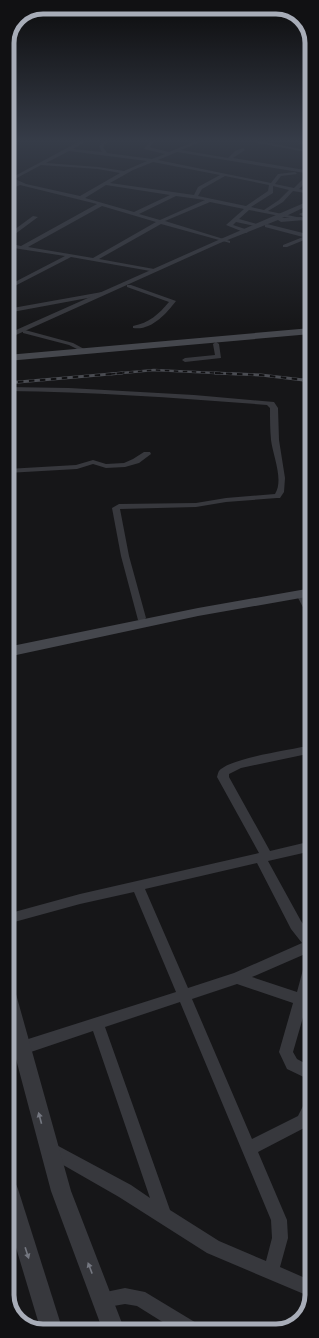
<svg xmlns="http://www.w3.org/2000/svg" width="319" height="1338" viewBox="0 0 319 1338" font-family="Barlow,sans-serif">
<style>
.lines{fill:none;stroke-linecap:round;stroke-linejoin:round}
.minor{fill:#37383d;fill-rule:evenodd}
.tertiary{fill:#37383d;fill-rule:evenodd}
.secondary{fill:#45474d;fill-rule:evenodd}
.rail-far1-casing{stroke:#4a4c52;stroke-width:2.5}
.rail-casing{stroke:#4a4c52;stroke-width:3}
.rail-far1{stroke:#111113;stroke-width:1.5;stroke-dasharray:4.5;stroke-linecap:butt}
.rail{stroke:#111113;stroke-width:2;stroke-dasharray:5.5;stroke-linecap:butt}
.oneway{fill:#757881}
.rim{fill:none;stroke:#a8adb8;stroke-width:5}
</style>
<rect width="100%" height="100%" fill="#161618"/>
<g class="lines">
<!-- minor -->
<g class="minor">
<path d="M7 140H15L7 142Z"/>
<path d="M82 140H88L73 149 102 152 99 147 104 140H109L103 147 107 153 152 159 165 154 144 149 151 140H156L149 147 169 152 198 140H205L181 150 228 158 235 151 243 148 245 150 233 158 311 171 306 182 299 189 311 192V194L293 191 283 202 268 211 311 220V222L249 210 239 219 260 225V227L236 222 233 225 248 230V232L246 233 226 225 244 209 210 202 165 221 230 241V243L161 224 99 259 154 269 156 270V272L71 257 7 290V286L65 256 7 247V243L21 246 97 204 20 185 7 191V188L16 183 8 181 7 177 11 178ZM69 151 147 161 124 171 98 167 46 163ZM177 152 305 173 302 180 294 188 275 184 281 176 297 174 295 172 278 174 271 183 158 160ZM153 162 220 175 198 187 194 195 110 183 133 170ZM41 165 98 169 120 173 80 196 26 184 15 179ZM225 176 269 185 268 191 246 206 198 196 202 189ZM106 185 170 195 134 212 85 198ZM273 186 289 190 279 200 264 210 251 207 273 193ZM176 196 205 200 160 220 139 214ZM102 206 156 222 93 258 28 247Z"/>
<path d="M242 140H254L311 151V153Z"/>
<path d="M301 140H306L302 144H298Z"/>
<path d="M311 209V213L302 216 299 214Z"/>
<path d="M33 216 38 217 7 240V235Z"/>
<path d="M267 224 311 235V238H309L287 247H283V245L303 237 265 227V225Z"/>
<path d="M127 285H131L176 301C166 314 151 331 133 328V326C149 323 159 314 169 302L127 287Z"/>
<path d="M102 292 105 294 104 295 7 313V309Z"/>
<path d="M25 330 73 343 86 350 81 351 69 345 23 333V331Z"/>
<path d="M216 342 219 344 221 358 185 362 182 360 185 358 215 355 213 344Z"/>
<path d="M7 387 69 388 194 395 274 402 278 408 279 440 285 478 284 492 280 498H277L226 502 196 507 120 509 129 556 146 618 144 620H138L121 556 112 508 119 504 196 503 226 498 275 494C284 480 273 456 271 440 270 430 270 419 270 408L267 405C181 398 94 392 7 391Z"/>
<path d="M144 452H150L151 454 139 463 125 467 106 468 93 464 77 469 7 473V469L76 465 93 460 106 464 124 463 133 459Z"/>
<path d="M301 591 304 592 312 605V618L307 615 296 594Z"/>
<path d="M312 745V753L241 768 229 774V777L270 851 312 841V851L268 861 301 921 312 936V951L252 977 297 992 305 962 307 958 312 956V986L309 996 312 997V1009L306 1007 293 1052 297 1059 312 1067V1081L287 1069 279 1052 293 1003 237 984 192 999 252 1139 298 1116 307 1098 312 1096V1119L308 1126 258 1152 287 1220 288 1238 280 1267 312 1281 311 1297 207 1253 119 1197 44 1154 41 1149 44 1144 49 1141 131 1185 150 1198 93 1031 22 1055 17 1053 15 1048 17 1043 22 1041 176 992 134 892 80 904 7 924V914L80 894 259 853 217 777C218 774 218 771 221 769 236 757 291 750 312 745ZM257 863 291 929 302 943 234 973 188 988 145 889ZM180 1002 271 1220 272 1238 266 1261 219 1241 170 1210 105 1027Z"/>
<path d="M125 1288 145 1292 198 1324 200 1330 177 1331 137 1306 125 1304 102 1308 96 1306 94 1300 96 1294Z"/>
</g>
<!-- tertiary -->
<g class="tertiary">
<path d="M311 200V204L282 218 302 217 304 218V220L281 222 278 220 220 243 7 339V334L216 241Z"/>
<path d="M7 986 13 988 16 994 71 1191 125 1331H103L51 1191 8 1029Z"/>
<path d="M8 1179 15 1182 18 1189 63 1331H41L8 1221Z"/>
</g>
<!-- secondary -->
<g class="secondary">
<path d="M311 328V334L7 361V355Z"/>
<path d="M312 588V596L198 616 7 657V647L198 608Z"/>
</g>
<!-- rail-far1 casing -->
<g class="rail-far1-casing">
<path id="rail-far1" d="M111 374 154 370 236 374"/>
</g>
<!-- rail casing -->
<g class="rail-casing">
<g id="rail">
<path d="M215 373 261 375 312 381"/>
<path d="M7 383 122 373"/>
</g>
</g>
<!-- rail-far1 -->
<use href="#rail-far1" class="rail-far1"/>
<!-- rail -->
<use href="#rail" class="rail"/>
</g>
<!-- one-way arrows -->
<defs><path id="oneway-solid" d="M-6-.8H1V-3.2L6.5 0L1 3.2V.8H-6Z"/></defs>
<g class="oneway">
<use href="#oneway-solid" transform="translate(40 1118) rotate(-105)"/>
<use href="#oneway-solid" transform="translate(27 1253) rotate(72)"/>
<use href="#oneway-solid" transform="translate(90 1268) rotate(-111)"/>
</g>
<!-- sky -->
<linearGradient id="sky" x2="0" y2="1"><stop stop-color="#0c0c0d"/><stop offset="0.43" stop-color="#363c48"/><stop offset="1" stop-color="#363c48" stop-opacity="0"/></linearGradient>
<rect width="319" height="328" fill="url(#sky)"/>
<!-- crop -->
<path d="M0 0H319V1338H0ZM43 14H276A29 29 0 0 1 305 43V1295A29 29 0 0 1 276 1324H43A29 29 0 0 1 14 1295V43A29 29 0 0 1 43 14Z" fill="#111113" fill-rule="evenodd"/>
<path class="rim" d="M43 14H276A29 29 0 0 1 305 43V1295A29 29 0 0 1 276 1324H43A29 29 0 0 1 14 1295V43A29 29 0 0 1 43 14Z"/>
</svg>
